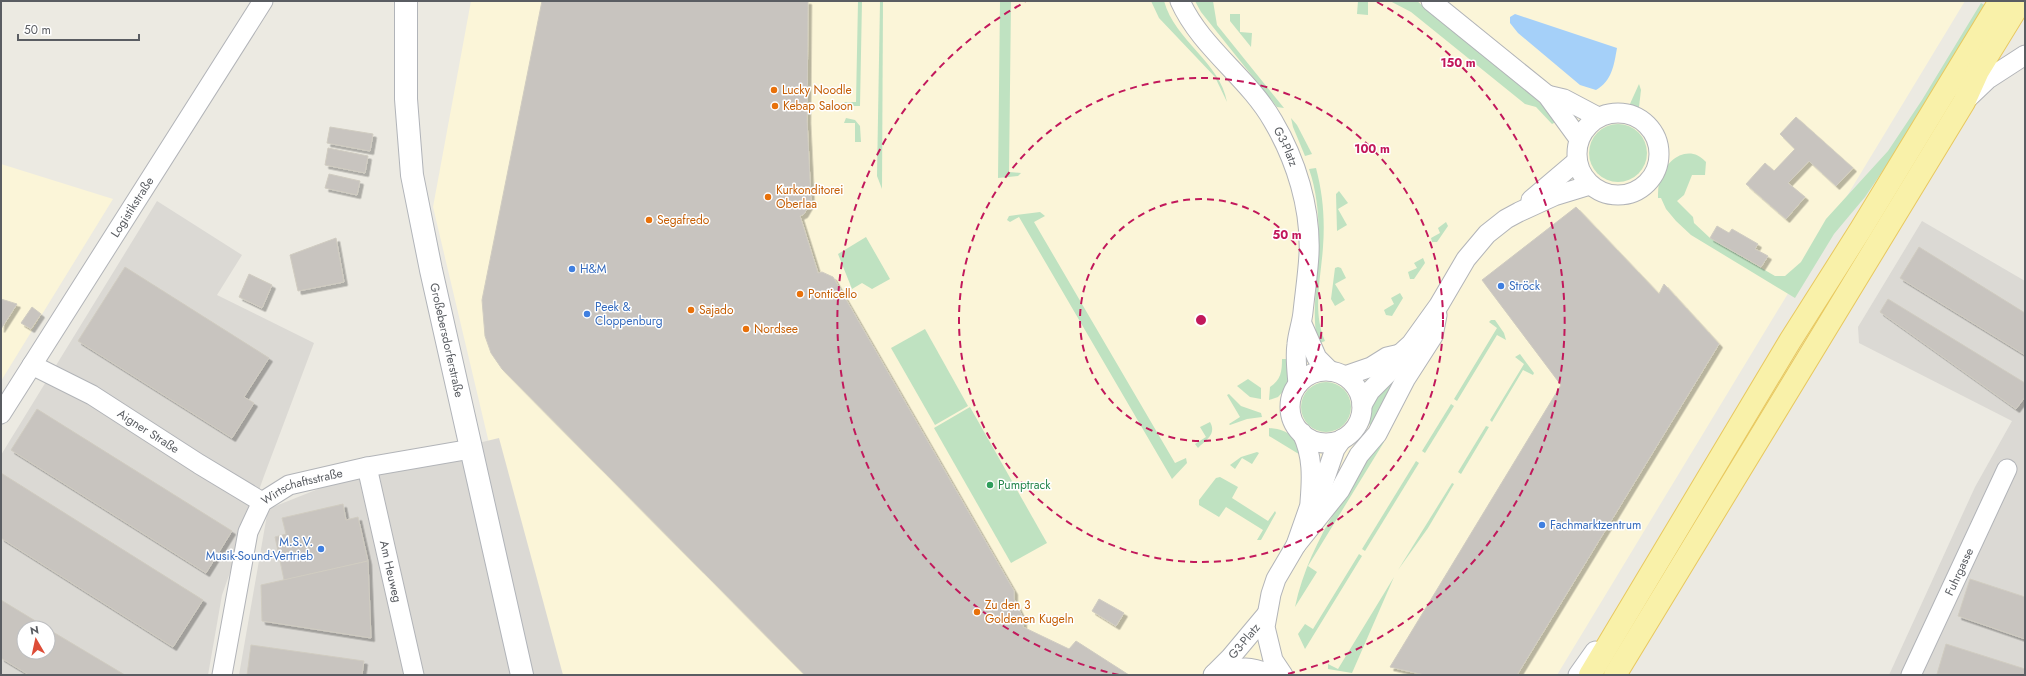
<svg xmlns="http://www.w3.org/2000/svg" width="2026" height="676" viewBox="0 0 2026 676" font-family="Jost,sans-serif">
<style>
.commercial{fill:#fbf5d8}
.industrial{fill:#dbd9d4;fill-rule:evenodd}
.green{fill:#bfe2c1}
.water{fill:#a5d0f9}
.building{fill:#c8c4bf;stroke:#d0ccc1;filter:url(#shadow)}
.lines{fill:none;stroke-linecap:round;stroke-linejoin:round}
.street-casing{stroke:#b2b4b8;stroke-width:21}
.secondary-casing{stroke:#b1b4b9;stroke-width:24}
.primary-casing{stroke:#e8c85f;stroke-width:24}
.street{stroke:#fff;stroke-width:19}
.secondary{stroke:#fff;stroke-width:22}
.primary{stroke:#f9f1a9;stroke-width:22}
.ring{fill:none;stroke:#c2185b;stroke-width:2;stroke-dasharray:7 5}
.food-dot{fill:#e8710a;stroke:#fff;stroke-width:1.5}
.shop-dot{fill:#3f7fe0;stroke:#fff;stroke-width:1.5}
.leisure-dot{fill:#2e9e5b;stroke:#fff;stroke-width:1.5}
.labels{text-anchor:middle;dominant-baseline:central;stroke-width:3;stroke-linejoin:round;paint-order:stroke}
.food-label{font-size:12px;fill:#c56008;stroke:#fff;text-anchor:start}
.street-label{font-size:12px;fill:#5a5d62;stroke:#fff}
.shop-label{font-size:12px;fill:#366cbe;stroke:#fff;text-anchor:start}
.leisure-label{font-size:12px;fill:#27864d;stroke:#fff;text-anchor:start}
.centre{fill:#c2185b;stroke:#fff;stroke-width:2}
.ring-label{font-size:12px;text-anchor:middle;font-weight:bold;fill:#c2185b;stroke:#fff;stroke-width:3;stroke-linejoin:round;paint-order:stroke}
</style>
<defs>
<filter id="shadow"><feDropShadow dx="3.5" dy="3.5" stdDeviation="0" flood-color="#0004"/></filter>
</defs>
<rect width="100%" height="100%" fill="#eceae2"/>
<!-- commercial -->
<g class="commercial">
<path d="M471 1H1965L1557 675H1276L1216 662 1202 675H544L433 207Z"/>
<path d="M1 164 113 199 1 381Z"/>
</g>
<!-- industrial -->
<g class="industrial">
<path d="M157 201 242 255 217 295 314 343 264 476 222 595 208 675H1V455ZM24 628H48V652H24Z"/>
<path d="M1922 221 2025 281V675H1889L1975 487 2012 421 1859 343 1858 327Z"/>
<path d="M499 438 563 675H239L268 509 366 470Z"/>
</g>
<!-- green -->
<g class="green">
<path d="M858 1H862L860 106H846L844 102H856Z"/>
<path d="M880 1H883L882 189 877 176Z"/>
<path d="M1000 1H1011L1009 172 1021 173 1018 176 998 178Z"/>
<path d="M1151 1H1164C1175 41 1220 62 1227 102L1215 77 1159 18Z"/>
<path d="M1195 1H1213L1217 25 1284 108 1277 107 1201 12Z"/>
<path d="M1358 1H1368V15L1357 14Z"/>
<path d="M1390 1H1417L1534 97 1558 121 1552 124 1536 107 1525 104 1411 12Z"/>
<path d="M1981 3 1986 6 1905 138 1865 197 1834 234 1795 298 1691 235 1676 221 1666 209 1661 198H1658C1658 192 1658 185 1660 180 1666 159 1689 143 1706 162L1705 175H1692L1684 195 1677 201 1693 217 1694 223 1710 238 1775 276H1785L1801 262 1826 219 1888 151 1922 100Z"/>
<path d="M1230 14H1240V32L1252 33 1251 47 1230 21Z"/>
<path d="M1639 84 1641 90 1639 107 1638 109 1629 106Z"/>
<path d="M846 118 855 120 860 126 861 142H855V123H844Z"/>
<path d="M1291 118 1297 125 1312 154 1305 156 1293 127Z"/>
<circle cx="1618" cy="153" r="29"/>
<path d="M1316 168C1323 194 1325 220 1323 247 1321 278 1312 311 1325 341L1318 344C1313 323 1315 304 1316 283 1319 244 1322 207 1309 169Z"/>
<path d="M1339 191 1348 203 1338 209 1347 225 1337 231 1336 194Z"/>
<path d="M1040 212 1045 216 1034 222 1175 463 1186 458 1187 463 1172 479 1019 217 1010 222 1007 220 1009 216Z"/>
<path d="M1446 222 1448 226 1437 242H1432L1431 238 1440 233 1438 228Z"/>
<path d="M866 237 890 279 872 289 862 283 852 289 838 254Z"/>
<path d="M1423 258 1425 263 1414 279H1410L1408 272 1417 268 1414 263Z"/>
<path d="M1338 267 1341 268 1346 278 1335 284 1345 300 1335 306 1331 299 1335 268Z"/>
<path d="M1400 293 1403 298 1392 316 1386 315 1384 310 1394 304 1391 298Z"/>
<path d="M1491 320H1495L1504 333 1506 340 1497 335 1457 401 1454 399 1497 328 1489 322Z"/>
<path d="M925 329 968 406 935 425 891 348Z"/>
<path d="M1520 354 1534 373 1533 375 1523 370 1492 422 1490 420 1524 364 1515 357Z"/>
<path d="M1282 359H1291L1290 384 1278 397 1269 400 1270 387C1281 380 1282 371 1282 359Z"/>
<path d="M1409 360 1375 428 1366 422 1369 402Z"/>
<path d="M1248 379 1261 388V399L1250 397 1237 386Z"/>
<circle cx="1326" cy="407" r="25"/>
<path d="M1229 394 1241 406 1261 413 1262 417 1247 419 1230 425 1229 424 1240 417 1227 395Z"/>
<path d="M1451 404 1454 406 1425 453 1422 451Z"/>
<path d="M970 407 1047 543 1011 563 934 428Z"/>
<path d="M1210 422C1217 434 1206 440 1198 448L1195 444 1206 437 1200 427Z"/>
<path d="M1486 426 1489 427 1461 474 1458 472Z"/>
<path d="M1269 428C1291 430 1294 438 1302 456L1269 436Z"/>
<path d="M1380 440 1384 442 1308 566 1317 572 1295 607C1308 545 1347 492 1380 440Z"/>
<path d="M1257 452 1259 453 1252 464 1242 458 1235 469 1230 465 1241 457Z"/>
<path d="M1416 461 1419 463 1365 551 1362 549Z"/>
<path d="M1220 477 1238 487 1232 498 1268 521 1275 511 1276 513 1261 540H1257L1263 530 1226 507 1219 517 1199 505V500L1216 478Z"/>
<path d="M1452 483 1454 484 1428 528 1398 570Z"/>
<path d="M1359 554 1362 556 1305 649 1298 634 1305 624 1313 629Z"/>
<path d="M1394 577 1352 673 1328 669V664L1338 669Z"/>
</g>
<!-- water -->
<path class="water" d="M1515 14 1617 48C1614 65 1612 81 1596 90L1580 85 1518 33 1510 23V17Z"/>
<!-- building -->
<g class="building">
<path d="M542 1H808L807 120 811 202 804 214 800 216 818 273 822 272 833 277 1014 591V599L1023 618V627L1069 649 1076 641 1129 675H805L502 369 491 353 485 336 482 300Z"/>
<path d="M1796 117 1853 168 1836 186 1809 161 1788 183 1805 197 1786 219 1746 184 1765 163 1774 171 1795 149 1780 134Z"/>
<path d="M330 127 373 134 370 151 327 143Z"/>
<path d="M328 148 368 156 365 173 325 165Z"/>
<path d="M329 174 360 181 357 195 325 188Z"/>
<path d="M1576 207 1659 294 1664 284 1719 344 1517 675H1425L1390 667 1561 385 1482 280Z"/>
<path d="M1717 226 1729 233 1732 229 1758 244 1755 249 1768 256 1761 267 1710 238Z"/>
<path d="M336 238 344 282 298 291 290 255Z"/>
<path d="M1919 247 2025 313V355L1900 278Z"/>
<path d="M125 267 269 358 244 397 254 403 232 438 78 341Z"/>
<path d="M249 274 272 285 262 308 239 297Z"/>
<path d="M1 299 17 304 1 329Z"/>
<path d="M1888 299 2025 383V397L2016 409 1880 312Z"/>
<path d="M32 307 41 314 31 329 21 323Z"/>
<path d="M37 409 232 531 206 573 11 450Z"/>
<path d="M1 473 203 600 173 647 1 538Z"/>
<path d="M343 504 346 520 358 517 368 561 284 580 275 537 286 534 282 518Z"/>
<path d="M368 561 371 638 262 621 261 585Z"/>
<path d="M1970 579 2025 597V639L1958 616Z"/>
<path d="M1099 599 1124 613 1116 626 1092 611Z"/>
<path d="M1 600 47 628H24V652H48V629L125 675H29L1 658Z"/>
<path d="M1946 644 2025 669V675L1937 674Z"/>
<path d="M251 645 364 661 362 675H247Z"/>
</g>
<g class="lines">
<!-- street casing -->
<g class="street-casing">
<g id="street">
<path id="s1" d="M1180 1C1201 48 1248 77 1273 121 1296 160 1311 208 1309 254 1308 273 1305 293 1303 312 1302 323 1298 333 1297 344 1295 357 1297 371 1298 384"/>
<path d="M1431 1 1547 95 1579 139"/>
<path d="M1547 95 1564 99 1598 117"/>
<path d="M1966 100 1988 79 2025 55"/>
<circle cx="1618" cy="154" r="41"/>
<path d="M1531 200 1577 161"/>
<path d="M1302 324 1317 358 1330 371"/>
<path id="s2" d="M32 365 92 395 199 464 262 502"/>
<circle cx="1326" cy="407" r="36"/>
<path d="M1345 376 1371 367 1387 357 1400 354"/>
<path d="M1362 405 1370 391 1393 368 1400 354 1411 344 1439 305 1466 259 1487 234 1506 219 1519 212 1554 196 1590 185"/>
<path id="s3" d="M1 414 263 1"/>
<path d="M1302 433C1313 456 1312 478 1310 502"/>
<path id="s4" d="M367 467 414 675"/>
<path d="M1296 545 1340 490 1359 455 1377 434 1406 378 1433 336 1437 315"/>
<path d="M1214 674C1239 668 1247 664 1271 675"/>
<path id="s5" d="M222 675 248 532 262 502 289 485 367 467 471 449"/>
<path id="s6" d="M1213 675 1230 658 1266 615"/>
<path d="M1283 675 1273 660 1265 627 1271 594 1276 579 1296 545 1310 505 1324 481 1335 449 1342 439"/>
<path d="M1578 675 1595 651"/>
<path id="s7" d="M1911 675 2007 469"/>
</g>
</g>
<!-- secondary casing -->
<g class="secondary-casing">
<g id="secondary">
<path id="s8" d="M406 1V99L412 175 431 270 522 675"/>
</g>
</g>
<!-- primary casing -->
<g class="primary-casing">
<g id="primary">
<path d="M1590 675 1790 341 1861 229 2000 1"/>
<path d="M1615 675 1964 102 1978 71 2021 1"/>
</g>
</g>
<!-- street -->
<use href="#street" class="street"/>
<!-- secondary -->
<use href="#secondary" class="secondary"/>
<!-- primary -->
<use href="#primary" class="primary"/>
</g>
<!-- distance rings -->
<g class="ring">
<circle cx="1201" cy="320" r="121"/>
<circle cx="1201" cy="320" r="242"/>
<path d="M1119 675A364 364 0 0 1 1025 2M1377 2A364 364 0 0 1 1283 675"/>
</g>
<!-- markers -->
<g class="food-dot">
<circle cx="774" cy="90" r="4"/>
<circle cx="775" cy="106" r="4"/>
<circle cx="768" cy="197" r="4"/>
<circle cx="649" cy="220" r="4"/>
<circle cx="800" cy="294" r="4"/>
<circle cx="691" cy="310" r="4"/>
<circle cx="746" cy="329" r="4"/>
<circle cx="977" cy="612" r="4"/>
</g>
<g class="shop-dot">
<circle cx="572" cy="269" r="4"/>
<circle cx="1501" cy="286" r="4"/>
<circle cx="587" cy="314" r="4"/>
<circle cx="1542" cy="525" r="4"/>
<circle cx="321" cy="549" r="4"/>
</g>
<circle class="leisure-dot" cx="990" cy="485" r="4"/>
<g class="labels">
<!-- food labels -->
<g class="food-label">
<text x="782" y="90">Lucky Noodle</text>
<text x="783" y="106">Kebap Saloon</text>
<text x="776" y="190">Kurkonditorei<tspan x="776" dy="14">Oberlaa</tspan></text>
<text x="657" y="220">Segafredo</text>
<text x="808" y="294">Ponticello</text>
<text x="699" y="310">Sajado</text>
<text x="754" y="329">Nordsee</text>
<text x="985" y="605">Zu den 3<tspan x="985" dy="14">Goldenen Kugeln</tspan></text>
</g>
<!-- street labels -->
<g class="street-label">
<text stroke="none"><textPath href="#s1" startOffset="181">G3-Platz</textPath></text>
<text stroke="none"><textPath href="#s3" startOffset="245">Logistikstraße</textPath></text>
<text stroke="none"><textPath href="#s8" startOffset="343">Großebersdorferstraße</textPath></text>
<text stroke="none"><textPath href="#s2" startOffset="134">Aigner Straße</textPath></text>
<text stroke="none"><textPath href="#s5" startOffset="222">Wirtschaftsstraße</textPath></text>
<text stroke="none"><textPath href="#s4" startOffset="107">Am Heuweg</textPath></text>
<text stroke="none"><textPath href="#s7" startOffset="114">Fuhrgasse</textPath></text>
<text stroke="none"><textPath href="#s6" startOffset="46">G3-Platz</textPath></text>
</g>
<!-- shop labels -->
<g class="shop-label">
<text x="580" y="269">H&amp;M</text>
<text x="1509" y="286">Ströck</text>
<text x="595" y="307">Peek &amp;<tspan x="595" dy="14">Cloppenburg</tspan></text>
<text x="1550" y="525">Fachmarktzentrum</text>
<text x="313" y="542" text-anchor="end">M.S.V.<tspan x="313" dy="14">Musik-Sound-Vertrieb</tspan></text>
</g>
<!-- leisure labels -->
<g class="leisure-label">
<text x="998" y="485">Pumptrack</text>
</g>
</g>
<circle cx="1201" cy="320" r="6" class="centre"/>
<g class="ring-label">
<text x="1458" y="67">150 m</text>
<text x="1372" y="153">100 m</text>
<text x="1287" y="239">50 m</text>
</g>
<!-- border -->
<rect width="2026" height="676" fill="none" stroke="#5a5d62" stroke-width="4"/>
<!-- north arrow -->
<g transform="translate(36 640) rotate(351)"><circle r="19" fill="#ffffff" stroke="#bdbec0"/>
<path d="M0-3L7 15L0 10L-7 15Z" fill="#dd4c37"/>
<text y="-6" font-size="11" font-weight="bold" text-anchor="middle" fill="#5a5d62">N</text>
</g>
<!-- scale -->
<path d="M18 34v6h121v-6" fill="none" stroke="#5a5d62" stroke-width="2"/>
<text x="24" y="34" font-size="12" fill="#5a5d62" stroke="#ffffff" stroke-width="3" paint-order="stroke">50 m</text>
</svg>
